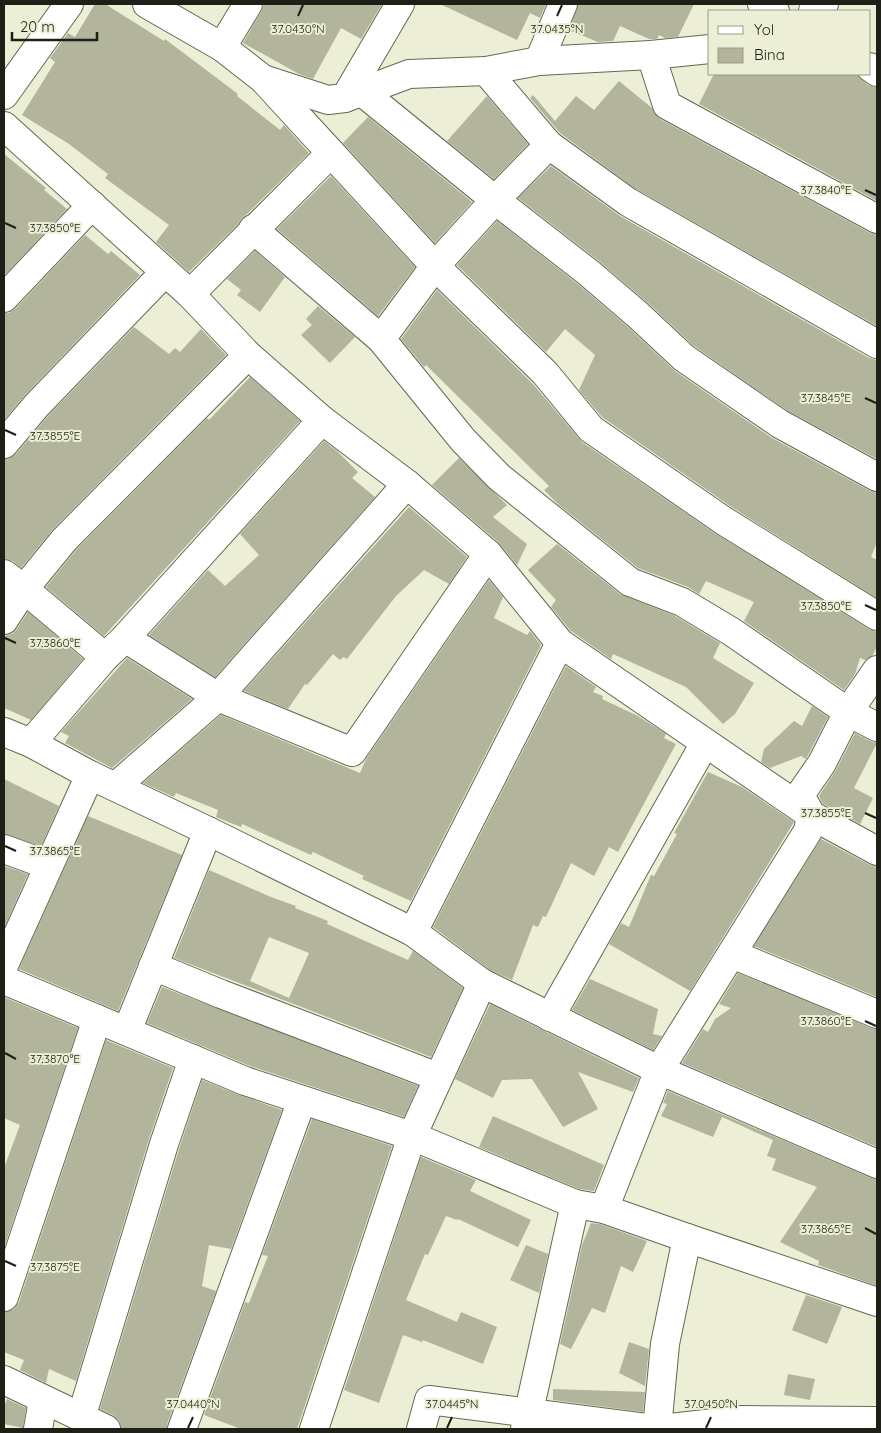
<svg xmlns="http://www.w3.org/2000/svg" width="881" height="1433" viewBox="0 0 881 1433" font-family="Quicksand,sans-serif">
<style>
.building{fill:#b2b49b;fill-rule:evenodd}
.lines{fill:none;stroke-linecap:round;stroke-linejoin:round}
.minor-casing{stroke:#666852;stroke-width:30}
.minor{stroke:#fff;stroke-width:28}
.ticks{fill:none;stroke:#1e1f16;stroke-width:2}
.ticks-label{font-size:12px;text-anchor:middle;fill:#1e1f16;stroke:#ecefd5;stroke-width:4;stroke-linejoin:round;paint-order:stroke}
</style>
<rect width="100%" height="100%" fill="#ecefd5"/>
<!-- building -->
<g class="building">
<path d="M95 4H105L164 41 165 39 238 94 237 96 280 130 284 125 309 153 247 214 242 218 239 223 189 272 156 242 169 225 105 178 108 174 69 144 22 115 55 62 50 58 68 33 75 37Z"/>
<path d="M264 4H382L361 39 341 28 313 79 299 74 243 43 261 12Z"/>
<path d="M440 4H546L540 18 530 13 517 40Z"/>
<path d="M578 4H694L678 37 665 38 659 35 657 39H649L620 26 613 41 598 42 569 30Z"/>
<path d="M714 74H856L868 85 877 87V201L699 104Z"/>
<path d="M619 81 652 108 660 119 870 233 877 235V326L636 189 560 133 530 98 533 95 555 121 576 96 594 110Z"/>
<path d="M487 96 528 144 494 179 447 141Z"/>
<path d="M368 117 472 202 435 243 343 143Z"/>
<path d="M4 154 46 188 44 190 67 209 6 274 4 272Z"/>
<path d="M551 166 620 216 869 358 877 360V459L788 411 694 346 648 303 599 261 518 198Z"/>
<path d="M331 176 415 267 378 316 277 229Z"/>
<path d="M497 221 579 285 628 327 675 371 772 438 870 491 877 493V542L871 557 877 560V598L733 508 602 417 579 390 595 355 565 329 546 352 457 265Z"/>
<path d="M85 235 108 254 111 251 140 275 25 395 4 420V313H9L15 309Z"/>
<path d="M255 251 285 277 260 312 237 295 241 290 227 279Z"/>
<path d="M437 290 533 384 582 442 716 534 869 629 877 632V646L873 655 865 660 860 658 855 674 844 690 744 621 754 602 706 581 699 594 688 587 638 568 559 505 544 490 549 486 426 365 424 367 401 339Z"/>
<path d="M318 306 355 337 330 363 301 335 312 325 306 319Z"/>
<path d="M134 327 169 354 175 348 180 352 201 329 226 355 53 529 21 568 13 561 4 559V459L10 458 16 454 48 416Z"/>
<path d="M250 377 300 421 104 636 46 587 76 550 207 418 209 420Z"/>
<path d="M324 441 337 451 358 472 352 478 375 497 215 677 149 635 208 570 225 586 259 555 240 534Z"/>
<path d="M459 458 507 505 493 517 527 544 517 565 498 542 432 485Z"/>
<path d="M409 507 467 557 449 584 424 570 396 596 347 659 343 657 340 660 333 654 307 685 305 684 288 709 244 691Z"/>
<path d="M557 544 620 594 675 616 720 643 713 658 754 683 735 714 723 724 686 687 613 654 611 659 571 631 551 607 556 600 528 570Z"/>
<path d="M489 580 503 597 494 618 527 635 530 631 541 645 411 901 362 879 364 876 313 852 311 855 242 824 241 827 216 817 218 810 176 793 174 797 143 783 221 715 360 773 366 759Z"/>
<path d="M28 612 83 659 31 720 4 708V636L12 634 17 629Z"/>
<path d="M127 658 192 699 112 768 65 743 69 736 61 732Z"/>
<path d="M566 666 596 687 593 692 603 696 602 699 638 716 666 734 664 738 676 744 618 852 609 847 594 876 571 863 546 917 543 916 538 927 533 925 512 980 490 970 433 927Z"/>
<path d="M812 706 828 717 806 759 801 756 770 768 761 762 764 749 794 721 802 726Z"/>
<path d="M855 733 870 741 877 743 854 788 873 798 860 824 822 803 819 796 836 770Z"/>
<path d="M708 772 742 787 794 822 690 991 609 944 621 923 629 927 651 875 654 876 677 834 674 833Z"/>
<path d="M4 779 59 806 41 846 4 834Z"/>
<path d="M88 816 182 855 118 1011 19 969Z"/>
<path d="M821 839 870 865 877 867V997L754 946Z"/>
<path d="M4 866 28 874 4 928Z"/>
<path d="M209 870 271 897 296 906 295 908 328 921 327 924 408 960 413 951 463 988 431 1057 174 958ZM269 937 309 953 289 998 250 981Z"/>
<path d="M738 973 871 1028 877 1029V1147L682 1063 703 1029 708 1032 715 1019 731 1008 719 1004Z"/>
<path d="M590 979 658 1009 653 1034 662 1036 653 1050 572 1010Z"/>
<path d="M162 987 418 1086 404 1117 250 1066 147 1023Z"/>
<path d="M4 997 78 1028 4 1248V1168L20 1125 4 1118Z"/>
<path d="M490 1004 639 1078 633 1092 578 1072 598 1109 563 1127 532 1079 502 1080 493 1098 455 1079Z"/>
<path d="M106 1040 173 1068 149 1139 76 1381 49 1369 46 1383 20 1370 24 1360 4 1352V1312L14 1309 19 1302Z"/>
<path d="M202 1080 239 1095 282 1110 231 1249 209 1245 202 1286 216 1291 167 1424V1429H121L119 1420 113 1415 100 1409 179 1149Z"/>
<path d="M668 1091 871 1178 877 1179V1286L818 1265 819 1261 780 1242 817 1187 772 1170 776 1159 767 1156 773 1140 722 1117 713 1137 661 1116 667 1104 663 1103Z"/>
<path d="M493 1116 604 1165 594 1191 579 1189 479 1147Z"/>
<path d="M312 1119 392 1146 297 1429H241L204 1415 245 1302 249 1303 268 1256 262 1255Z"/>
<path d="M421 1157 476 1180 470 1191 531 1220 518 1247 458 1219 457 1220 446 1216 428 1255 425 1254 406 1300 457 1322 461 1312 497 1327 483 1364 423 1340 422 1342 403 1335 379 1403 344 1390Z"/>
<path d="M591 1223 600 1224 647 1241 633 1272 621 1266 605 1313 592 1308 571 1349 560 1344 582 1245Z"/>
<path d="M526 1245 548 1254 539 1293 510 1280Z"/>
<path d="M806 1295 842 1307 827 1344 792 1330Z"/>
<path d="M629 1342 649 1349 645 1386 619 1373Z"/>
<path d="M788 1374 815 1379 810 1400 784 1395Z"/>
<path d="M553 1389 645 1392 643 1412 553 1400Z"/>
<path d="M7 1399 26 1408 23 1428 4 1424V1407Z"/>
</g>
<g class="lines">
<!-- minor casing -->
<g class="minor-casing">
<g id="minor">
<path d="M147 4 222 47 263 79 328 100 345 98 409 74 486 71 539 61 651 55 710 49"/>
<path d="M762 4 775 11"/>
<path d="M813 11 824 4"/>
<path d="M222 47 248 4"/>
<path d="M651 55 667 105 877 219"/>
<path d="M539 61 563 4"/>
<path d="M870 67 877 72"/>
<path d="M486 71 549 145 628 202 877 344"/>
<path d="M263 79 435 266 545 373 591 429 724 521 877 616"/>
<path d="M361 91 495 200 589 273 638 315 684 358 780 424 877 477"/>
<path d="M4 95 69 4"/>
<path d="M345 98 400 4"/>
<path d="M4 126 190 294 248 355 322 420 407 484 488 554 560 643 811 815 877 851"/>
<path d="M253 229 381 339 463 440 499 477 630 582 682 602 732 632 848 712 877 727"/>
<path d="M190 294 331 153"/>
<path d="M4 298 92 205"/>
<path d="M381 339 435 266 495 200 549 145"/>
<path d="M4 444 36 406 165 272"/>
<path d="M4 574 24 589 105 657"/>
<path d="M4 620 24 589 64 540 248 355"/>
<path d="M125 638 218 697 352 752 488 554"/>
<path d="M4 732 31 743 90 775 208 831 413 932 482 983 659 1070 877 1164"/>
<path d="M31 743 105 657 125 638 322 420"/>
<path d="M116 786 218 697 407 484"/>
<path d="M4 849 48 865"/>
<path d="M413 932 560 643"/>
<path d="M732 954 877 1014"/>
<path d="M4 965 90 775"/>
<path d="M153 966 221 994 438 1077"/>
<path d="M4 980 245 1081 412 1136 575 1204 604 1209 687 1238 877 1302"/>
<path d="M550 1017 705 743"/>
<path d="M127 1031 208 831"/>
<path d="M604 1209 659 1070 808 831 811 815 800 795 822 763 848 712 877 670"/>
<path d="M4 1297 97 1019"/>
<path d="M4 1380 106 1429"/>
<path d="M81 1418 164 1144 193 1059"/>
<path d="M38 1429 43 1400"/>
<path d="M182 1429 302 1100"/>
<path d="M314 1429 412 1136 482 983"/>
<path d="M421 1429 429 1400 654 1429"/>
<path d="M525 1429 575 1204"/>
<path d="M657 1429 665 1344 687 1238"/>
<path d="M661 1429 741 1420 877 1421"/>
</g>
</g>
<!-- minor -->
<use href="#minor" class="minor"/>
</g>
<!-- ticks -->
<path class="ticks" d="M298 16 303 5M557 16 562 5M865 190 876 195M5 223 16 228M865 398 876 403M5 430 16 435M865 605 876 610M5 638 16 643M865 813 876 818M5 846 16 851M865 1021 876 1026M5 1053 16 1059M865 1228 876 1234M5 1261 16 1266M188 1428 193 1417M447 1428 452 1417M706 1428 711 1417"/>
<g class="ticks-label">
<text x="557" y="33">37.0435°N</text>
<text x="298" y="33">37.0430°N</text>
<text x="826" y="194">37.3840°E</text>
<text x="55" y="232">37.3850°E</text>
<text x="826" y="402">37.3845°E</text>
<text x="55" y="440">37.3855°E</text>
<text x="826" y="610">37.3850°E</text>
<text x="55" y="647">37.3860°E</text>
<text x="826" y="817">37.3855°E</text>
<text x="55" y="855">37.3865°E</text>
<text x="826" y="1025">37.3860°E</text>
<text x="55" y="1063">37.3870°E</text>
<text x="826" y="1233">37.3865°E</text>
<text x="55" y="1271">37.3875°E</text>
<text x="193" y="1408">37.0440°N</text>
<text x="452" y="1408">37.0445°N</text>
<text x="711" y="1408">37.0450°N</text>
</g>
<!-- border -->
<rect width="881" height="1433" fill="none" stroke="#1e1f16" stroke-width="10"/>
<!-- legend -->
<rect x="708" y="10" width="162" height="65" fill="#ecefd5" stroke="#9a9c89"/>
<rect x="718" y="26" width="25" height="8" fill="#ffffff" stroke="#9a9c89"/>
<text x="754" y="35" font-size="15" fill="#1e1f16">Yol</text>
<rect x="718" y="48" width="25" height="15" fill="#b2b49b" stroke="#9a9c89"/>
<text x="754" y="60" font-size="15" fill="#1e1f16">Bina</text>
<!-- scale -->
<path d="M12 32v8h85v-8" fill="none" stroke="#1e1f16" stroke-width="2.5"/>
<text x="20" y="32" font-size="15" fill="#1e1f16" stroke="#ecefd5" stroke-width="4" paint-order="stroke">20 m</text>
</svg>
